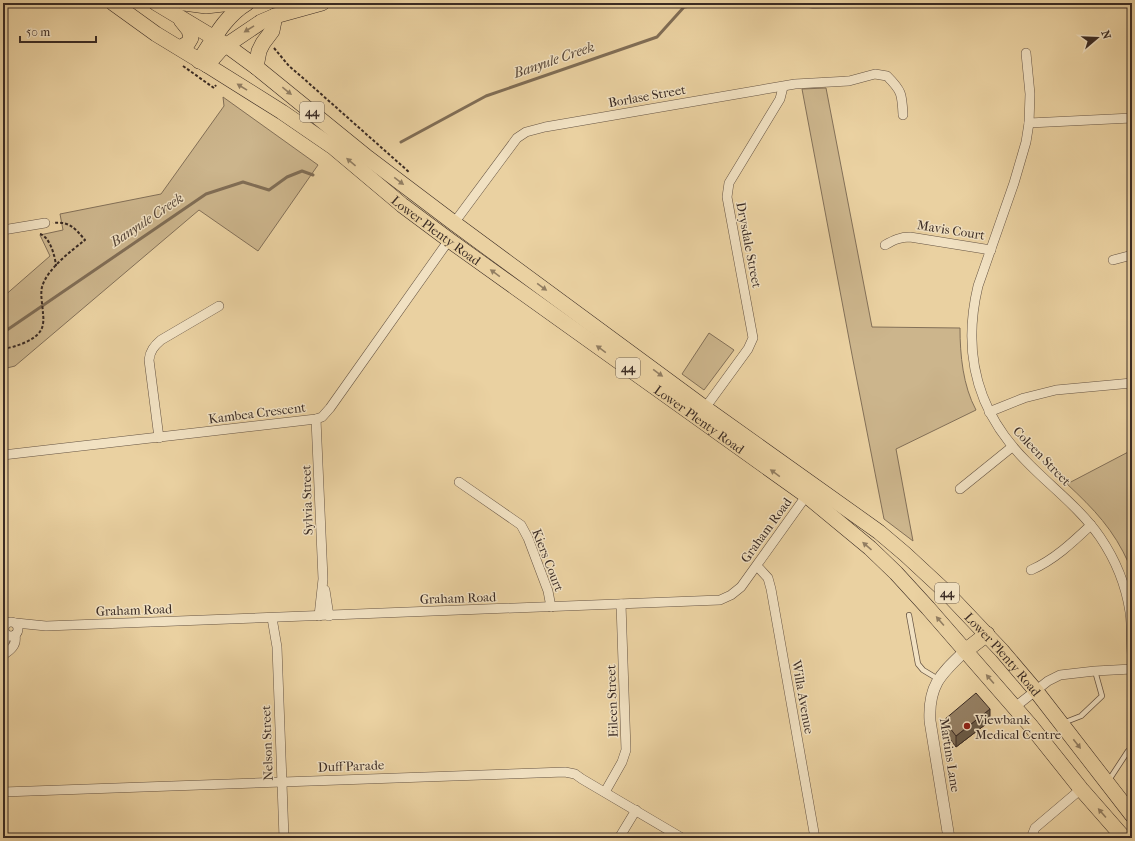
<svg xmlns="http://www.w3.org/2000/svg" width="1135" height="841" viewBox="0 0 1135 841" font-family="'IM FELL French Canon',serif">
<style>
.green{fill:#ccb58c;stroke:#837058}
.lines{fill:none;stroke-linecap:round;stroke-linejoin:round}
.stream{stroke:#806d55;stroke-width:3}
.service-casing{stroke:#665443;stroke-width:6}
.minor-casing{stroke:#665443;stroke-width:10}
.tertiary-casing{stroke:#665443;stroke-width:12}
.primary-casing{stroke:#3a2b24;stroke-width:16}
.trunk-casing{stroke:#3a2b24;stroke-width:16}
.path{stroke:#3a2b24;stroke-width:2;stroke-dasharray:3 2;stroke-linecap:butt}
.service{stroke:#f1e1c2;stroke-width:4.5}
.minor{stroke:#f1e1c2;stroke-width:9}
.tertiary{stroke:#f1e1c2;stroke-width:11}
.primary{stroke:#ead1a1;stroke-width:15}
.trunk{stroke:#ead1a1;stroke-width:15}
.wall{fill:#816f57;stroke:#3a2b24}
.shaded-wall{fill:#695a47;stroke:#3a2b24}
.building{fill:#968165;stroke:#3a2b24}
.oneway{fill:#927e62}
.poi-dot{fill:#8f2418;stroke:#f1e1c2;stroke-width:1.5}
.labels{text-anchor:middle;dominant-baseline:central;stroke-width:3;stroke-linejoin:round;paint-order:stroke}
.shield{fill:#f1e1c2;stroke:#716253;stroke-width:1}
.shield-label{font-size:12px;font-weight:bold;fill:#3a2b24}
.street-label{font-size:13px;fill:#3a2b24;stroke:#f1e1c2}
.poi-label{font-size:13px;fill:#3a2b24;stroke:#f1e1c2;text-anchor:start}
.water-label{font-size:14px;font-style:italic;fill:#574638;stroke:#f1e1c2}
</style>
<rect width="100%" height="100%" fill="#ead1a1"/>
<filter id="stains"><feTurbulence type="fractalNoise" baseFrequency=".005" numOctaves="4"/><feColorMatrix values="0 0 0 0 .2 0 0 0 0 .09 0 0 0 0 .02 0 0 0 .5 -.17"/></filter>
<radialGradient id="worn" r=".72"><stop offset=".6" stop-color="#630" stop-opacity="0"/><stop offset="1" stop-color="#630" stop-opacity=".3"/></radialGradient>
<!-- green -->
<g class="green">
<path d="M826 88 872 327 960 328C960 355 963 386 976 410L896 449 913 541 884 519 853 360 802 89Z"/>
<path d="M223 97 318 165 258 251 199 210 15 366 3 369V297L50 256 40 235 63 230 60 214 161 194 224 106Z"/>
<path d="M709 333 734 350 704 390 682 374Z"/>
<path d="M1132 450V563L1129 564C1114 530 1094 509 1067 484Z"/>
</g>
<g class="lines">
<!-- stream -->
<g class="stream">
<path d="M782 3 813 7 895 6 902 3"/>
<path d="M401 142 486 96 657 37 684 7 712 3"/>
<path d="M3 331 7 330 206 194 243 182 269 190 287 177 302 171 313 175"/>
</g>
<!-- service casing -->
<g class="service-casing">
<g id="service">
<path d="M909 615 918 664 923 670 938 679"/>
<path d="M1063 723 1081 716 1102 696 1095 671"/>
<path d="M1109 780 1128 751"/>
</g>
</g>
<!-- minor casing -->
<g class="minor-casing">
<g id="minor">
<path d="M1026 53 1030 94 1029 123 1026 142 1014 183 978 286C962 353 977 412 1026 461 1050 486 1080 508 1100 537 1115 559 1126 586 1130 612 1132 626 1131 640 1132 654"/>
<path d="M1029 123 1132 118"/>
<path d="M454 223 517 138 526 132 545 127 795 84 849 81 875 74 887 76C902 91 902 94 903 115"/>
<path d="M3 230 45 223"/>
<path d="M885 245C894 240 900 237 910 237L991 250"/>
<path d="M1113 260 1132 255"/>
<path d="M705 408 748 349 753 338 727 197 729 183 780 99 783 87"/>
<path d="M989 412 1024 398 1056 390 1132 383"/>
<path d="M316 419 323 579 319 616"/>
<path d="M159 438 149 360C150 351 154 346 161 340L219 306"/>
<path d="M3 455 316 419 322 417 330 408 449 240"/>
<path d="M459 482 521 525 528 538 548 591 551 607"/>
<path d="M960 489 1012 447"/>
<path d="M757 566 768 578 771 589 815 838"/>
<path d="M1031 570C1054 560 1073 542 1091 525"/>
<path d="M325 590 329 616"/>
<path d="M272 618 277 647 284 838"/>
<circle cx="11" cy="629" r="7"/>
<path d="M16 623 46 626 720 600 731 595 741 587 809 492"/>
<path d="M3 648 6 635"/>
<path d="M3 655C11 650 17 645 15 635"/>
<path d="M1015 707 1048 681 1060 675 1095 671 1132 669"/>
<path d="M3 792 565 772 575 774 582 779 682 838"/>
<path d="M605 792 622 762 626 750 621 604"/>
<path d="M619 838 636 810"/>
<path d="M1031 838 1035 828 1081 789"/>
</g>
</g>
<!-- tertiary casing -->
<g class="tertiary-casing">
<path id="tertiary" d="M949 838 930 721C928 685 941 674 965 651"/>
</g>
<!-- primary casing -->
<g class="primary-casing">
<g id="primary">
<path id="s1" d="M226 45 256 67 368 158 454 223 705 408 879 532 905 554 946 592 1002 651 1036 691 1132 815"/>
<path id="s2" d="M207 65 282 112 333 147 402 205 449 240 807 496 870 548 896 573 928 608 1030 725 1081 789 1124 838"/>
<path d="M256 67 259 51 263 43 272 31 275 16"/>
<path d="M965 651 987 634"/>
</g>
</g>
<!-- trunk casing -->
<g class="trunk-casing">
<g id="trunk">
<path d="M113 3 156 34 207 65 221 49 261 22 275 16 322 3"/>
<path d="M156 3 226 45"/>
<path d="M184 3 206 6 232 3"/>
<path d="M180 48 188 43 191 38 189 30 181 20"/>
<path d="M199 61C213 40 225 16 247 3"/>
</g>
</g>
<!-- path -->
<g class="path">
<path d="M96 3 102 7"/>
<path d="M274 48 289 66 303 78 409 172"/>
<path d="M183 66 214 88 216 85"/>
<path d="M40 234C50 237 55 256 56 266"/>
<path d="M3 349C15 347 35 341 41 330 43 327 44 319 43 315 43 306 40 296 42 287 47 269 71 251 85 240 75 228 69 221 53 223"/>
</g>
<!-- service -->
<use href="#service" class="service"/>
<!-- minor -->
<use href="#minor" class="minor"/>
<!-- tertiary -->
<use href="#tertiary" class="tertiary"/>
<!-- primary -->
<use href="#primary" class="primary"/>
<!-- trunk -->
<use href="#trunk" class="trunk"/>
</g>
<!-- wall -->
<path class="wall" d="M944 720 990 721 956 747 944 731Z"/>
<!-- shaded-wall -->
<path class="shaded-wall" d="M990 709V721L956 747V736Z"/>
<!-- building -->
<path class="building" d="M976 693 990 709 956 736 944 720Z"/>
<!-- one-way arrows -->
<defs><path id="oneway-solid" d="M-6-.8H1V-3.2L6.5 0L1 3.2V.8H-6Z"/></defs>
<g class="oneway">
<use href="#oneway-solid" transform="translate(249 29) rotate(148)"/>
<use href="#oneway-solid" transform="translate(242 87) rotate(-148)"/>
<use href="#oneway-solid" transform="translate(287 91) rotate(39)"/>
<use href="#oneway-solid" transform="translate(351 162) rotate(-140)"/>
<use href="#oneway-solid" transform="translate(399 181) rotate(37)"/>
<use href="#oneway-solid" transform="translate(495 273) rotate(-144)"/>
<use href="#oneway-solid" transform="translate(542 287) rotate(36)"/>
<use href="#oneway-solid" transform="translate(601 349) rotate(-144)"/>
<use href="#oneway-solid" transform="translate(658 373) rotate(36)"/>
<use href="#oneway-solid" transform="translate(775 473) rotate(-144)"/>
<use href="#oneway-solid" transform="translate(867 546) rotate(-139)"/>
<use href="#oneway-solid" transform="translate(940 621) rotate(-131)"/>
<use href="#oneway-solid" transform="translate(990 679) rotate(-131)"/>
<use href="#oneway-solid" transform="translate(1077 744) rotate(52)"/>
<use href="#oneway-solid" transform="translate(1102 813) rotate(-131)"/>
</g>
<!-- markers -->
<circle class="poi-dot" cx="967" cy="726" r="4"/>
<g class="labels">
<!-- shield labels -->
<g class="shield">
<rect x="300" y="102" width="24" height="20" rx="3"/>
<rect x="616" y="358" width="24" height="20" rx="3"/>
<rect x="935" y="583" width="24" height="20" rx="3"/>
</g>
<g class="shield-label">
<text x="312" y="112">44</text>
<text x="628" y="368">44</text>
<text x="947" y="593">44</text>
</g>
<!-- street labels -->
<g class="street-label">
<text transform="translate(647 96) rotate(-10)">Borlase Street</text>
<text stroke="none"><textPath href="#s2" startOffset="283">Lower Plenty Road</textPath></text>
<text transform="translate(951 230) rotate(9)">Mavis Court</text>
<text transform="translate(749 245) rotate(79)">Drysdale Street</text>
<text transform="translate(257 413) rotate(-7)">Kambea Crescent</text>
<text stroke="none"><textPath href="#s2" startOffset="607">Lower Plenty Road</textPath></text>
<text transform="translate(1042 456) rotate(46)">Coleen Street</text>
<text transform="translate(307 500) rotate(-92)">Sylvia Street</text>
<text transform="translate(766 530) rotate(-54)">Graham Road</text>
<text transform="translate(548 560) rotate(69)">Kiers Court</text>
<text transform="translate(458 598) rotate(-2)">Graham Road</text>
<text transform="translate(134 610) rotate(-2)">Graham Road</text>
<text stroke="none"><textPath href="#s1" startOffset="989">Lower Plenty Road</textPath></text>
<text transform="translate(803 697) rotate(80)">Willa Avenue</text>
<text transform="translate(612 701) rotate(-92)">Eileen Street</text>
<text transform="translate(267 743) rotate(-92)">Nelson Street</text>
<text transform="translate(950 755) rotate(81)">Martins Lane</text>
<text transform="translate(351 766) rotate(-2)">Duff Parade</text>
</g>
<!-- poi labels -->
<g class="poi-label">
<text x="975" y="719">Viewbank<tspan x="975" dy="15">Medical Centre</tspan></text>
</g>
<!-- water labels -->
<g class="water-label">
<text transform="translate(554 60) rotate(-19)">Banyule Creek</text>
<text transform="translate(147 220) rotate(-34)">Banyule Creek</text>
</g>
</g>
<!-- margin -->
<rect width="1135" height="841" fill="none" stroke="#ead1a1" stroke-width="16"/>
<rect x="4" y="4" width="1127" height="833" fill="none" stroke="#3a2b24" stroke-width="2"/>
<rect x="8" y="8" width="1119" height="825" fill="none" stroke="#3a2b24"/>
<!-- north arrow -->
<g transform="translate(1097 38) rotate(71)" stroke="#f1e1c2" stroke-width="3" paint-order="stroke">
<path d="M0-3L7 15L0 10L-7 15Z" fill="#3a2b24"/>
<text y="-6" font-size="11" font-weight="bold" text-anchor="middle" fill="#3a2b24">N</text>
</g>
<!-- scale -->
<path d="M20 36v6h76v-6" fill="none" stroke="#3a2b24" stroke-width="2"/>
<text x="26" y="36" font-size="12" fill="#3a2b24" stroke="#f1e1c2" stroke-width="3" paint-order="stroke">50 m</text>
<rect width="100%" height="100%" filter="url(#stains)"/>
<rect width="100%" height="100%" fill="url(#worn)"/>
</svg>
